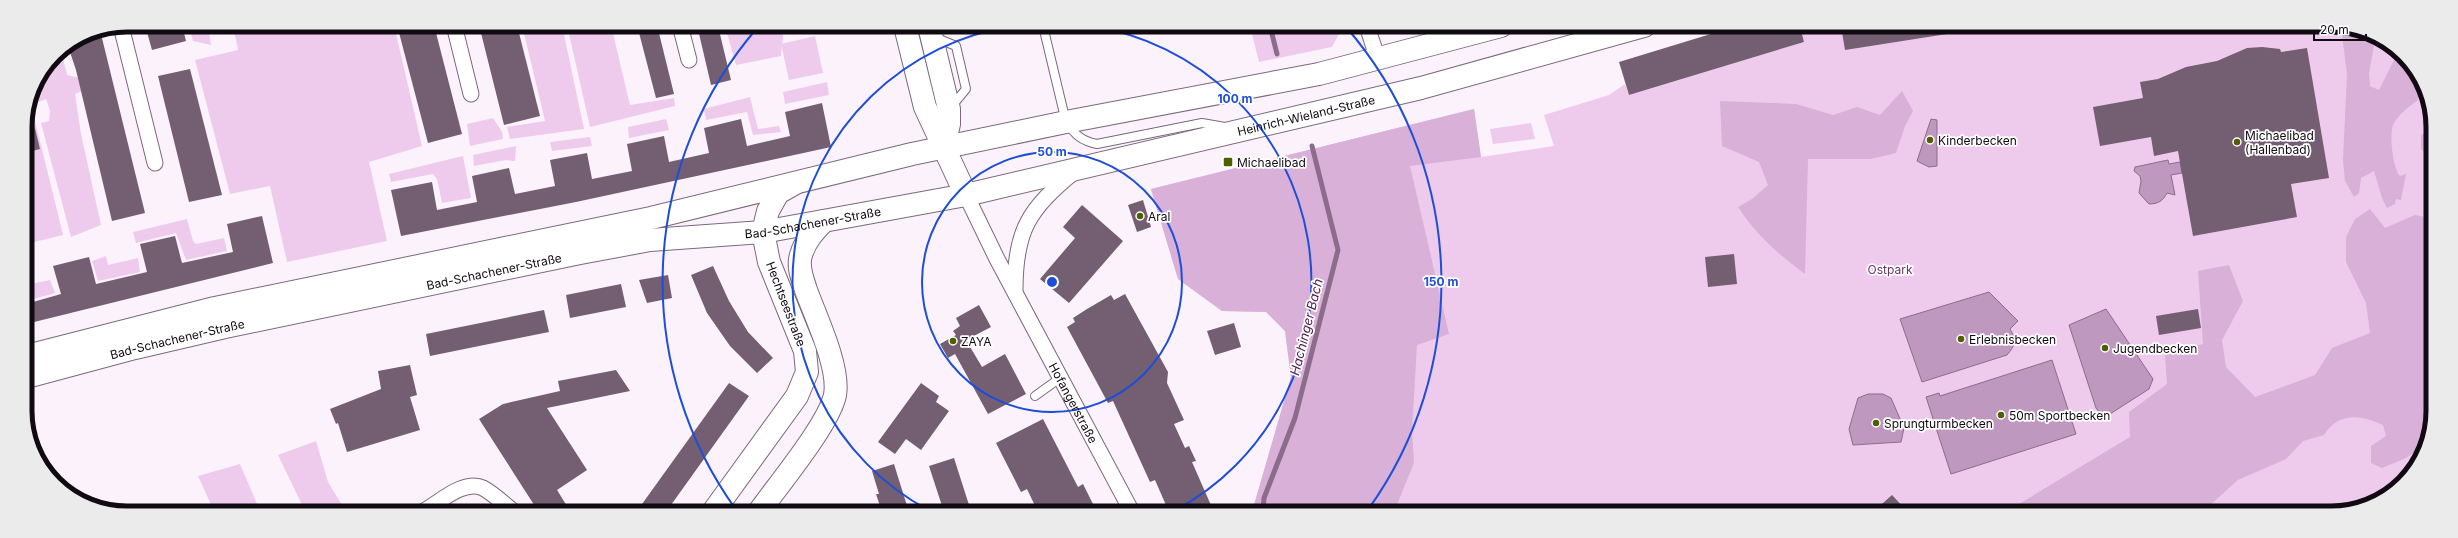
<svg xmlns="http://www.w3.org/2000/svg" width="2458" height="538" viewBox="0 0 2458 538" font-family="Inter,sans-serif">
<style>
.green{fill:#eecbed}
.forest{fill:#d8b0d8}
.water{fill:#bf98bf;stroke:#8b6d8b}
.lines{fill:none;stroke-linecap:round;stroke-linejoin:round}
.stream{stroke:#8b6d8b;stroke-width:5}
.building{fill:#735e72}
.lane-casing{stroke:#7d687d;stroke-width:10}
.street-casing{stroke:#7d687d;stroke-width:17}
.secondary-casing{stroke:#7d687d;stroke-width:24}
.lane{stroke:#fff;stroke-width:8}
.street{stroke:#fff;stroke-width:15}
.secondary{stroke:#fff;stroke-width:22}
.ring{fill:none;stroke:#1d4ed8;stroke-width:2}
.poi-dot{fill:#4f5e00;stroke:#fff;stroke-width:1.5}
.labels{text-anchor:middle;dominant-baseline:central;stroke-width:3.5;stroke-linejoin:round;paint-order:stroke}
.street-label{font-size:12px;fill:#120a12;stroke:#fff}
.poi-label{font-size:12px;fill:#120a12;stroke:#fff;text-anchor:start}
.park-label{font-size:12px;fill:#683669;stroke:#fff}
.water-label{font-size:13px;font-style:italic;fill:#4c1c4d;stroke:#fff}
.rim{fill:none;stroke:#120a12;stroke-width:5}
.centre{fill:#1d4ed8;stroke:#fff;stroke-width:2}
.ring-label{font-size:12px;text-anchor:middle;font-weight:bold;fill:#1d4ed8;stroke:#fff;stroke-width:3.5;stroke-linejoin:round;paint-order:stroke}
</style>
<rect width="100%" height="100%" fill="#fcf2fc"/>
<!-- green -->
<g class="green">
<path d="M189 25H208L211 45 193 41Z"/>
<path d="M233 25H338L340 33 370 25H394L422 146 369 162 387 241 287 262 270 186 230 194 195 60 238 50Z"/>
<path d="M522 25H562L584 129 510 139 507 127 545 121Z"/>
<path d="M567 25H611L630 105 674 98 675 106 590 127Z"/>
<path d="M725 26H782C785 36 781 45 781 56L736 65Z"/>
<path d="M1250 26H1343L1332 47 1259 62Z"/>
<path d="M1800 26 2351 27 2403 55 2431 107V431C2411 485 2394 500 2338 513L1252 512 1291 377 1285 331 1266 312 1222 311 1178 279 1151 189 1474 109 1481 157 1554 146 1544 115 1609 95 1625 84 1629 95 1804 42Z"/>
<path d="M815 36 823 73 789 80 781 44Z"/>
<path d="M61 51 67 75 81 78 96 85 75 94 81 134 101 225 71 237 41 123 49 121 50 111 46 99 36 103 33 88 55 55Z"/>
<path d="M827 82 829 95 785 104 783 92Z"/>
<path d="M750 97 758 129 779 126 781 132 753 135 747 112 706 120 704 109Z"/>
<path d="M30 100 63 235 26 244 25 120Z"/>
<path d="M493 118 502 132 503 139 470 146 467 124Z"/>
<path d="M666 119 669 130 629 138 628 127Z"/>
<path d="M1531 123 1535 139 1493 144 1490 129Z"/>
<path d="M590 137 592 146 552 151 550 142Z"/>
<path d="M516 146 515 161 506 160 474 166 473 155Z"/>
<path d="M463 156 471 198 442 203 437 179 433 174 391 182 389 174Z"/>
<path d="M187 219 193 241 196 244 224 238 227 251 186 260 176 233 136 243 133 232Z"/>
<path d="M106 256 108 265 138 258 140 272 98 281 92 261Z"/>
<path d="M50 280 55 293 26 301V285Z"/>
<path d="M316 441 328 482 345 510 343 511H305L278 455Z"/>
<path d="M240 464 260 511H214L198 476Z"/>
</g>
<!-- forest -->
<g class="forest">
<path d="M2341 27H2351L2375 40 2369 73 2370 86 2379 90 2398 52 2403 55 2421 88 2417 101C2408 107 2398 115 2393 125 2389 135 2393 169 2400 176L2406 174 2401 200 2396 199 2395 204 2387 208 2382 198 2374 171 2361 178 2359 193 2354 197 2345 181 2343 160 2347 74Z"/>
<path d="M1902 91 1913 111 1905 126 1896 153 1871 159H1808L1805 274C1776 252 1758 237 1738 207L1752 199 1768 185 1759 162 1722 146 1720 101 1796 104 1833 115 1857 107 1880 115Z"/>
<path d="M1474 109 1481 157 1410 166 1449 334 1417 345 1412 431 1414 463 1394 512H1252L1291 377 1285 331 1266 312 1222 311 1178 279 1151 189Z"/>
<path d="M2431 125V158L2421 149V136Z"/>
<path d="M2370 209 2385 228 2415 215 2431 218V419L2424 423 2428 440 2426 444 2406 458 2382 468 2371 463V446L2386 436 2383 425C2361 415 2339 411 2324 435L2303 441 2286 459 2238 480 2210 505 2216 513H2004L2130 437 2129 412 2167 384 2165 355 2203 344 2198 271 2229 265 2243 301 2222 340 2226 367 2255 397 2315 375 2332 348 2370 333 2366 303 2346 262V237L2355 219Z"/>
</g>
<!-- water -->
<g class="water">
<path d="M1931 119 1937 120V166L1929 167 1917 161Z"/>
<path d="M2168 160 2169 164 2180 162 2182 173 2171 175 2175 195 2167 193C2163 201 2158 204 2149 204L2139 193 2141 181 2140 176 2134 171 2135 167Z"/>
<path d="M1989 292 2018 321 2010 329C2017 340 2015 346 2007 355L1922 382 1900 319Z"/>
<path d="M2106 309 2153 379 2149 389 2110 414 2100 413 2096 408 2069 325Z"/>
<path d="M2052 360 2076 434 1951 474 1926 397 1939 393 1940 396Z"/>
<path d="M1868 394H1883L1891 398 1904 428 1901 442 1853 445 1849 429 1858 398Z"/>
</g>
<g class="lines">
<!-- stream -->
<g class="stream">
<path d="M1270 26 1277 54"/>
<path d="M1263 512 1264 498 1295 418 1338 250 1312 146"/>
</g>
</g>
<!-- building -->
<g class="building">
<path d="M145 25H182L186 41 152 50Z"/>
<path d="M397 25H434L462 134 428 143Z"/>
<path d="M479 25H517L540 116 504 125Z"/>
<path d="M637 25H657L674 94 656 98Z"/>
<path d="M697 25 718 26 731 80 711 85Z"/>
<path d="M1737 26H1800L1804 42 1629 95 1619 62Z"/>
<path d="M1841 26 1946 27 1947 34 1845 50Z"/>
<path d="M100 30 145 213 112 221 76 70 68 46 88 33Z"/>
<path d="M2262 47 2280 49 2281 52 2307 48 2329 178 2291 184 2297 217 2193 236 2178 151 2154 156 2151 137 2100 146 2093 107 2143 98 2140 82 2158 79 2186 67 2217 61 2247 48Z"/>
<path d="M190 69 222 195 189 202 158 76Z"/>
<path d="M822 103 831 147 576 202 401 236 391 190 432 182 437 210 477 202 472 176 509 168 515 194 555 186 550 160 587 153 592 179 632 171 627 144 664 136 669 162 709 153 704 128 741 119 747 146 790 136 785 112Z"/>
<path d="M27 112H31L40 149 25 153Z"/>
<path d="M1143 200 1151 227 1137 232 1128 205Z"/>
<path d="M1082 205 1123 241 1069 303 1040 279 1075 238 1063 227Z"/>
<path d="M262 216 273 263 26 324V304L61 294 53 266 89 257 96 284 147 272 140 244 175 236 182 263 233 252 227 224Z"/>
<path d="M1734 254 1737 284 1708 287 1705 257Z"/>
<path d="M713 266 729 301 748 332 773 358 757 373 730 346 707 313 691 275Z"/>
<path d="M668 275 672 298 647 303 639 280Z"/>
<path d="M621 284 626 307 570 318 566 295Z"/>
<path d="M1125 294 1168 372 1167 383 1184 420 1174 424 1185 448 1189 446 1196 461 1192 462 1214 512H1169L1155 480 1150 482 1113 401 1108 403 1067 327 1075 322 1073 318 1087 309 1111 295 1114 300Z"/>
<path d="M979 305 991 327 966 340 982 367 1005 354 1026 394 988 414 955 354 948 358 940 344 956 335 953 331 960 326 956 318Z"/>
<path d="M2198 309 2201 328 2159 335 2156 316Z"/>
<path d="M544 310 549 332 430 356 426 334Z"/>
<path d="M1234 323 1241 347 1215 355 1207 331Z"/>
<path d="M410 365 417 395 410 397 420 430 347 452 338 423 336 424 330 409 381 389 378 371Z"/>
<path d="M616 370 630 391 547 408 587 470 557 490 567 506 559 511H538L479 419 503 404 560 391 558 381Z"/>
<path d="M729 383 749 396 666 512 637 511Z"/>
<path d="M921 383 939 396 936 402 949 411 921 450 906 439 895 454 878 442Z"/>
<path d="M1043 419 1078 487 1083 484 1097 512H1038L1027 489 1021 492 996 443Z"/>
<path d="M954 458 969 505 944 512 929 466Z"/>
<path d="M894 464 898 477 909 512H882L876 494H879L872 471Z"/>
<path d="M1892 495 1908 512H1873Z"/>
</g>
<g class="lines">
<!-- lane casing -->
<g class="lane-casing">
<g id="lane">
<path d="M1043 26 1066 122C1075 135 1082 141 1097 144L1202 123 1225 127"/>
<path d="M934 37 956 46 966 89 952 106"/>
<path d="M1035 396 1060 378"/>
</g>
</g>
<!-- street casing -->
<g class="street-casing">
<g id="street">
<path d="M454 25 471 94"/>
<path d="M680 25 689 60"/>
<path d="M121 26 155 163"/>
<path d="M1367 26 1378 60"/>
<path id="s1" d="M966 195 997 259 1132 512"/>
<path d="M1015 290C1015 230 1029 209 1074 172"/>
<path d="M424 511C440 502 464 479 483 488 494 494 504 504 513 511"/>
</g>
</g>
<!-- secondary casing -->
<g class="secondary-casing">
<g id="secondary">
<path d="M905 26 925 107 966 195"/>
<path d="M929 26 949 109V124L944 147"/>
<path d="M27 356 215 308 651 218 912 154 1066 122 1319 74 1501 26"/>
<path id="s2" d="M27 377 135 348 225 327 580 253 650 240 763 232 966 195 1421 88 1644 26"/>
<path d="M713 512 797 396 807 372 805 351 769 262 763 232 768 211 778 193 794 184"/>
<path d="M759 512C778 485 829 424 835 395 840 367 816 318 806 290 803 280 797 267 801 255 805 241 814 231 824 221"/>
</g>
</g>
<!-- lane -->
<use href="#lane" class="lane"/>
<!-- street -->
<use href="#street" class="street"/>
<!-- secondary -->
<use href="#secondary" class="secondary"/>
</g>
<!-- distance rings -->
<g class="ring">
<circle cx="1052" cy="282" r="130"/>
<path d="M930 511A259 259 0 0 1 1014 26M1090 26A259 259 0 0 1 1172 512"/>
<path d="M737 511A389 389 0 0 1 758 27M1346 27A389 389 0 0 1 1367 511"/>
</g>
<!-- markers -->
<g class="poi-dot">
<circle cx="1930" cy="140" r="4"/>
<circle cx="2237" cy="142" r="4"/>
<rect x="1223" y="157" width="10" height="10" rx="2"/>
<circle cx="1140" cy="216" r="4"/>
<circle cx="1961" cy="339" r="4"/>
<circle cx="953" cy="341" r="4"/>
<circle cx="2105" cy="348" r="4"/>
<circle cx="2001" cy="415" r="4"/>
<circle cx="1876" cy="423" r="4"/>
</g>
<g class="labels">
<!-- street labels -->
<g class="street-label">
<text stroke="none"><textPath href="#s2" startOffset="1307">Heinrich-Wieland-Straße</textPath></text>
<text stroke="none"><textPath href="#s2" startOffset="802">Bad-Schachener-Straße</textPath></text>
<text stroke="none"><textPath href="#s2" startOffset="479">Bad-Schachener-Straße</textPath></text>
<text transform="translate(786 304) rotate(69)">Hechtseestraße</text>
<text stroke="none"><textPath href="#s2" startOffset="155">Bad-Schachener-Straße</textPath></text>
<text stroke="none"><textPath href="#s1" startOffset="234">Hofangerstraße</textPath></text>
</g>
<!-- poi labels -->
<g class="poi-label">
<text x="2245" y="135">Michaelibad<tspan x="2245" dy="14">(Hallenbad)</tspan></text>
<text x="1938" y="140">Kinderbecken</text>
<text x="1237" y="162">Michaelibad</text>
<text x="1148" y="216">Aral</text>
<text x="1969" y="339">Erlebnisbecken</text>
<text x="961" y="341">ZAYA</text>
<text x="2113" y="348">Jugendbecken</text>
<text x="2009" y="415">50m Sportbecken</text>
<text x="1884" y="423">Sprungturmbecken</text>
</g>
<!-- park labels -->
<g class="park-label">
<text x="1890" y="269">Ostpark</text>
</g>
<!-- water labels -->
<g class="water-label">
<text transform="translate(1306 327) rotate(-76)">Hachinger Bach</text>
</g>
</g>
<!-- crop -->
<path d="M0 0H2458V538H0ZM127 32H2331A95 95 0 0 1 2426 127V411A95 95 0 0 1 2331 506H127A95 95 0 0 1 32 411V127A95 95 0 0 1 127 32Z" fill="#ecebec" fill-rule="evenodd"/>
<path class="rim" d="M127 32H2331A95 95 0 0 1 2426 127V411A95 95 0 0 1 2331 506H127A95 95 0 0 1 32 411V127A95 95 0 0 1 127 32Z"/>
<circle cx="1052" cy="282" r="6" class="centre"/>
<g class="ring-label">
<text x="1235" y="103">100 m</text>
<text x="1052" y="156">50 m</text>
<text x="1441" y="286">150 m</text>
</g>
<!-- scale -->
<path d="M2314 34v6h52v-6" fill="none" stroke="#120a12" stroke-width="2"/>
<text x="2320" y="34" font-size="12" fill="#120a12" stroke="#ffffff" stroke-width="3" paint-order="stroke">20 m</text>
</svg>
